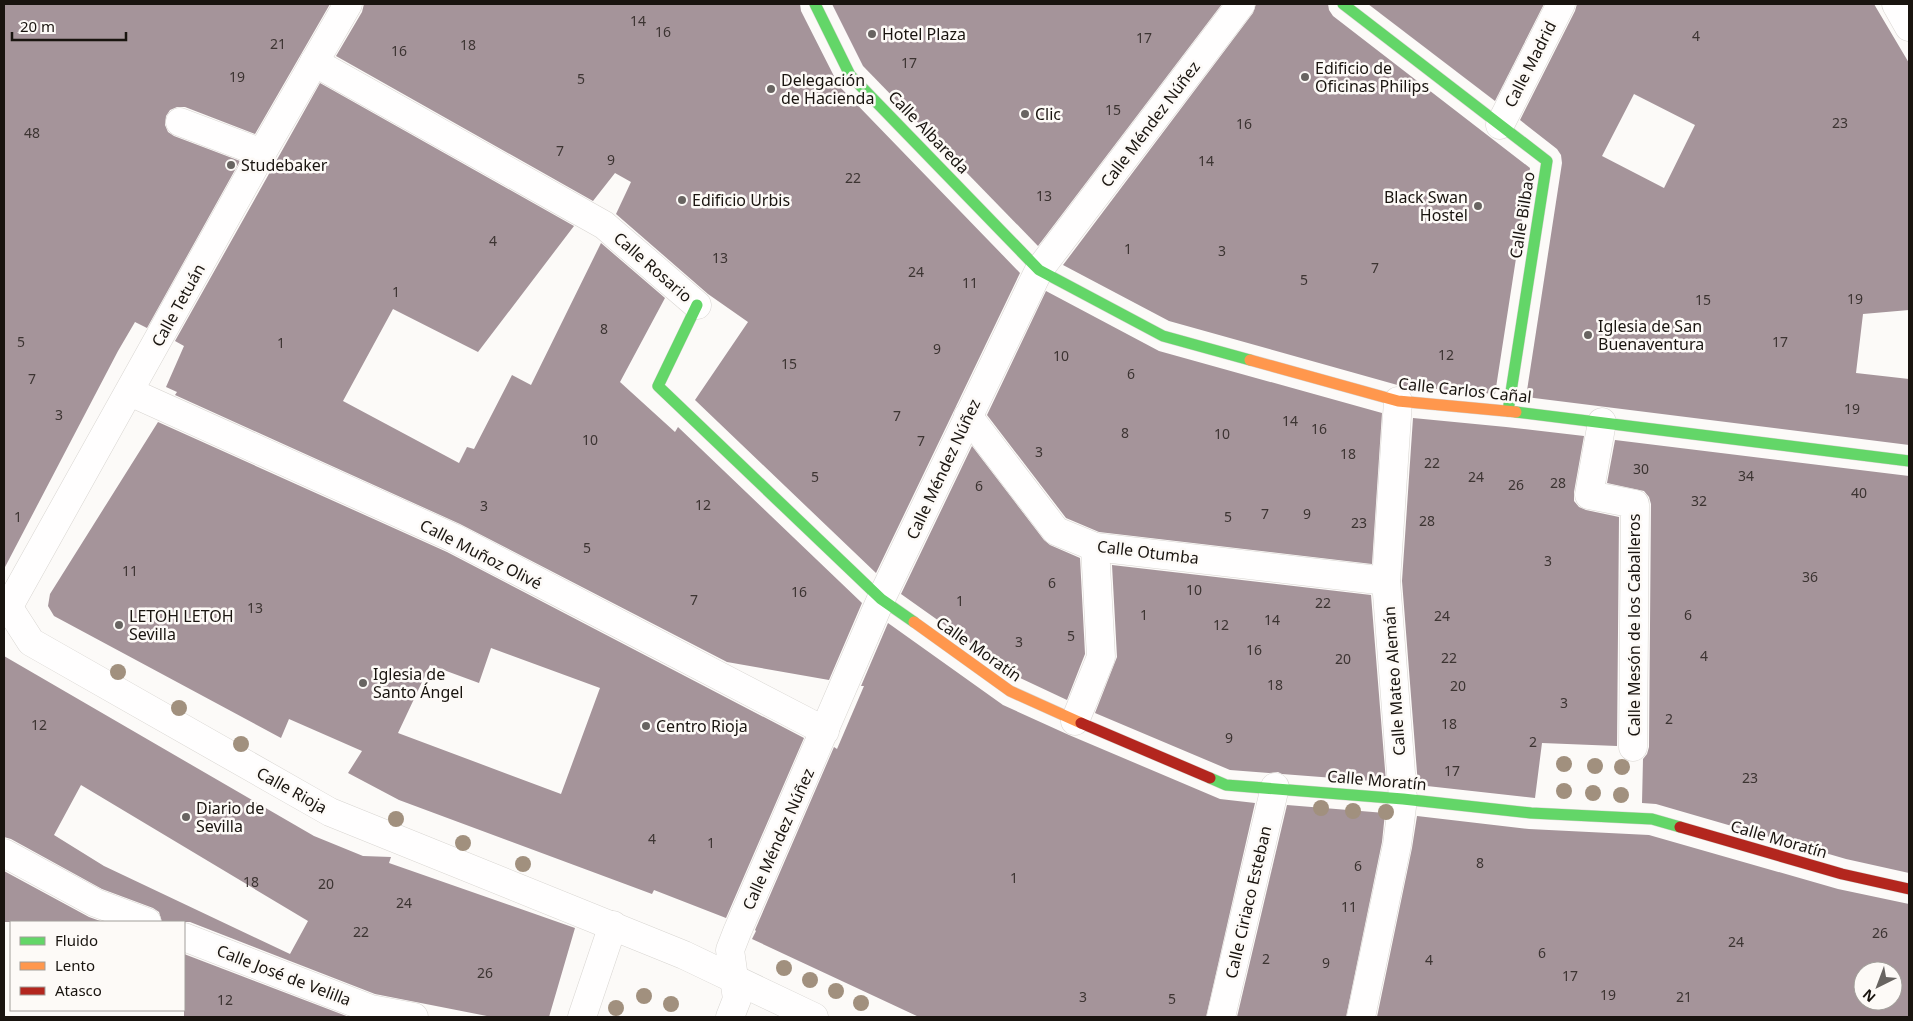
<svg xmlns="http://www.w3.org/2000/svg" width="1913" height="1021" viewBox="0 0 1913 1021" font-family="'Noto Sans',sans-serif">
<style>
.building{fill:#a5949a;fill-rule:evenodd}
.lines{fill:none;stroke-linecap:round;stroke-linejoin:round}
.street-casing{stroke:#d8d5d1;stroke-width:29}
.fast-casing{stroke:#d8d5d1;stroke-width:12}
.slow-casing{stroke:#d8d5d1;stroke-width:12}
.jam-casing{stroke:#d8d5d1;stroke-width:12}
.street{stroke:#fffefe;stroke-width:28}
.fast{stroke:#63d668;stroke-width:11}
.slow{stroke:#ff974d;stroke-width:11}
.jam{stroke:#b3261e;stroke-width:11}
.tree{fill:#a1907e}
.poi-dot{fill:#686461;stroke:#fdfaf7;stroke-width:2}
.labels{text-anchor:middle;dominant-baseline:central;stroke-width:5;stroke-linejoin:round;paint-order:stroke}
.number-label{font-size:14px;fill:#3c3432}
.poi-label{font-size:16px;fill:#19140f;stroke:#fdfaf7;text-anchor:start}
.street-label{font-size:16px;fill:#19140f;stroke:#fdfaf7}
</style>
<rect width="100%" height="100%" fill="#fcfaf8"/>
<!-- building -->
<g class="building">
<path d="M4 4H330L255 134 185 107H177L170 110 166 116 165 125 168 132 174 136 240 161 147 328 135 322 118 351 4 569Z"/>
<path d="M364 4H800L801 11 839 86 1020 273 876 573 695 400 748 322 708 294 616 214 631 182 615 173 593 201 336 56 362 12Z"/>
<path d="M832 4H1222L1038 246 863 66Z"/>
<path d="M1256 4H1328L1329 10 1333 16 1530 168 1495 394 1401 386 1169 321 1063 265 1253 13Z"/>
<path d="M1368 4H1544L1495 101Z"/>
<path d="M1577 4H1874L1909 63V310L1863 314 1856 373 1909 379V445L1526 397 1562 163 1561 155 1557 149 1520 120 1575 11ZM1634 94 1695 125 1664 188 1602 156Z"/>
<path d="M320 83 574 226 478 352 393 309 343 401 459 463 467 447 474 449 512 375 531 385 601 243 665 298 620 382 675 432 678 427 862 603 829 680 727 662 460 524 175 395 177 392 166 387 184 346 175 341Z"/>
<path d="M1046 291 1159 351 1382 413 1372 564 1099 532 1066 518 987 415Z"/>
<path d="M1413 418 1506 427 1584 436 1574 492V501L1579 507 1586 510 1619 517 1617 746 1542 743 1535 798 1418 785 1402 581Z"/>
<path d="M158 422 447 552 804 738 726 918 654 890 652 894 399 800 348 773 362 751 289 719 281 738 54 616 48 606 50 594ZM491 648 600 688 561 794 398 733 430 665 479 683Z"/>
<path d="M1615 440 1909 476V873L1846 859 1656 804 1642 803 1643 759 1647 754 1649 747 1651 504 1649 497 1644 491 1607 483Z"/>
<path d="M972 446 1044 540 1050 545 1080 558 1085 654 1067 700 1018 677 901 594Z"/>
<path d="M1112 565 1371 595 1386 782 1282 774 1278 772 1269 773 1230 770 1095 713 1117 657Z"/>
<path d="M888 623 1003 705 1069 735 1220 799 1255 803 1206 1017H919L752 939 756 931 755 930 834 747 837 749 864 686H861Z"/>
<path d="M4 656 314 836 363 856 391 857 389 863 575 928 549 1017H492L375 994 190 922H162L159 912 153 908 102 889 11 839 4 837ZM81 785 308 921 290 954 104 866 54 835Z"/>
<path d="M1287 805 1385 813 1382 842 1346 1017H1237Z"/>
<path d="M1417 816 1529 829 1649 835 1838 889 1909 904V1017H1377L1412 848ZM1863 971H1893V1001H1863Z"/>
<path d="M4 871 89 917 103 922H4Z"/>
<path d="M184 954 349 1017H184Z"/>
</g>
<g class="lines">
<!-- street casing -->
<g class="street-casing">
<g id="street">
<path d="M1896 4 1909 27"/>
<path d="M314 62 604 225 697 305"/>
<path d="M180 122 262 153"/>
<path d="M1500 125 1561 4"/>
<path d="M130 392 454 538 825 731"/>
<path d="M968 416 1056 531 1095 547 1386 581"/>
<path d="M1602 422 1589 495 1635 504 1633 747"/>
<path d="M4 600 31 642 330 812 684 955 814 1017"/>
<path d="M4 611 8 608 262 153 348 4"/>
<path d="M1075 721 1101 657 1095 547"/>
<path d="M4 853 96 903 147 922"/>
<path d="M184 937 371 1009 414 1017"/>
<path d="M582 1017 613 925"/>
<path d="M730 1017 737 999 730 950 737 932 881 599 1039 270 1241 4"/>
<path d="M1221 1017 1275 787"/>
<path d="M1361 1017 1397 845 1403 799 1386 581 1398 401"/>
</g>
</g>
<!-- fast casing -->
<g class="fast-casing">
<g id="fast">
<path d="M815 4 850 75 1039 270 1163 336 1250 360"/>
<path d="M1343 4 1547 161 1508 411"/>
<path d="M697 305 658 386 881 599 914 622"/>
<path d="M1516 412 1909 461"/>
<path d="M1210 778 1226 785 1403 799 1531 813 1652 819 1680 827"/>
</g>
</g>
<!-- slow casing -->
<g class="slow-casing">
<g id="slow">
<path d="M1250 360 1398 401 1516 412"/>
<path d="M914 622 1010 691 1081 723"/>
</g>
</g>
<!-- jam casing -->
<g class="jam-casing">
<g id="jam">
<path d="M1081 723 1210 778"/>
<path d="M1680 827 1842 874 1909 889"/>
</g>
</g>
<!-- street -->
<use href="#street" class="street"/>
<!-- fast -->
<use href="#fast" class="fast"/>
<!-- slow -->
<use href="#slow" class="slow"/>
<!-- jam -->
<use href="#jam" class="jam"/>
</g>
<!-- trees -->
<g class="tree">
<circle cx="118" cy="672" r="8"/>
<circle cx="179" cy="708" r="8"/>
<circle cx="241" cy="744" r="8"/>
<circle cx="1564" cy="764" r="8"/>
<circle cx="1595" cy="766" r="8"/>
<circle cx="1622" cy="767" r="8"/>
<circle cx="1564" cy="791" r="8"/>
<circle cx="1593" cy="793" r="8"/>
<circle cx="1621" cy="795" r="8"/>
<circle cx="1321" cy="808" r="8"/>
<circle cx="1353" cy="811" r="8"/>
<circle cx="1386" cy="812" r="8"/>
<circle cx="396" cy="819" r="8"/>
<circle cx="463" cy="843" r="8"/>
<circle cx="523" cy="864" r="8"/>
<circle cx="784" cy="968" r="8"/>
<circle cx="810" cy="980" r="8"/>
<circle cx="836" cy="991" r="8"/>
<circle cx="644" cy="996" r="8"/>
<circle cx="861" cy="1003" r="8"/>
<circle cx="671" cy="1004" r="8"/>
<circle cx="616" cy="1008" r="8"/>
</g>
<!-- markers -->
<g class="poi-dot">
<circle cx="872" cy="34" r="5"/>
<circle cx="1305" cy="77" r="5"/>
<circle cx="771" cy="89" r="5"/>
<circle cx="1025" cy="114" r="5"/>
<circle cx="231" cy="165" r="5"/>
<circle cx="682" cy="200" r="5"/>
<circle cx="1478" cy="206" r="5"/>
<circle cx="1588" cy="335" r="5"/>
<circle cx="119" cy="625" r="5"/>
<circle cx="363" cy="683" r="5"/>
<circle cx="646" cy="726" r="5"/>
<circle cx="186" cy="817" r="5"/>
</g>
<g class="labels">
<!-- number labels -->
<g class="number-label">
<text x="638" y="20">14</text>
<text x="663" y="31">16</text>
<text x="1696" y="35">4</text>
<text x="1144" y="37">17</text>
<text x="278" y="43">21</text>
<text x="468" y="44">18</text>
<text x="399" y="50">16</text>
<text x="909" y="62">17</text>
<text x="237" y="76">19</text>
<text x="581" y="78">5</text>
<text x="1113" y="109">15</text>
<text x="1840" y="122">23</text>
<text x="1244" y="123">16</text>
<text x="32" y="132">48</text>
<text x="560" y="150">7</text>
<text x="611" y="159">9</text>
<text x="1206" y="160">14</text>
<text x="853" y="177">22</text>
<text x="1044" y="195">13</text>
<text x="493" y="240">4</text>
<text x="1128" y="248">1</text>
<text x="1222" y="250">3</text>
<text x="720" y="257">13</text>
<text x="1375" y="267">7</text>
<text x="916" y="271">24</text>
<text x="1304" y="279">5</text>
<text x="970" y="282">11</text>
<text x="396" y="291">1</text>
<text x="1855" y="298">19</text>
<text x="1703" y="299">15</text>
<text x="604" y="328">8</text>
<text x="21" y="341">5</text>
<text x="1780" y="341">17</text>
<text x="281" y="342">1</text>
<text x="937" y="348">9</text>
<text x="1446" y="354">12</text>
<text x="1061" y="355">10</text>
<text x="789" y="363">15</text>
<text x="1131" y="373">6</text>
<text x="32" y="378">7</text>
<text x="1852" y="408">19</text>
<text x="59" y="414">3</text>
<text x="897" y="415">7</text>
<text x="1290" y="420">14</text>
<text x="1319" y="428">16</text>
<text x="1125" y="432">8</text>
<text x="1222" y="433">10</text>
<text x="590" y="439">10</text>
<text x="921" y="440">7</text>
<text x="1039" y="451">3</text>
<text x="1348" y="453">18</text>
<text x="1432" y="462">22</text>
<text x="1641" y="468">30</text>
<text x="1746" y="475">34</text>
<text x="815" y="476">5</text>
<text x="1476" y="476">24</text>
<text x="1558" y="482">28</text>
<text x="1516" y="484">26</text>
<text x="979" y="485">6</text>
<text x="1859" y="492">40</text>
<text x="1699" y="500">32</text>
<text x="703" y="504">12</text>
<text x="484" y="505">3</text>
<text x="1265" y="513">7</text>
<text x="1307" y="513">9</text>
<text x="18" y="516">1</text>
<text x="1228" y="516">5</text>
<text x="1427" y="520">28</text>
<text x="1359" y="522">23</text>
<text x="587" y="547">5</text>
<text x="1548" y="560">3</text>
<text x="130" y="570">11</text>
<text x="1810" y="576">36</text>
<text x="1052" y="582">6</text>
<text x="1194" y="589">10</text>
<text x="799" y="591">16</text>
<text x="694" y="599">7</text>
<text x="960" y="600">1</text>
<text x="1323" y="602">22</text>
<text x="255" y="607">13</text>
<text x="1144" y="614">1</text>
<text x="1688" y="614">6</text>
<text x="1442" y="615">24</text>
<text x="1272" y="619">14</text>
<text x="1221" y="624">12</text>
<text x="1071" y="635">5</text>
<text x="1019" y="641">3</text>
<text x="1254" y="649">16</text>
<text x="1704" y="655">4</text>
<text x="1449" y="657">22</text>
<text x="1343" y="658">20</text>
<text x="1275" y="684">18</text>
<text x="1458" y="685">20</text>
<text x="1564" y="702">3</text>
<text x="1669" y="718">2</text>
<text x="1449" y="723">18</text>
<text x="39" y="724">12</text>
<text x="1229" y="737">9</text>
<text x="1533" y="741">2</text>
<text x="1452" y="770">17</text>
<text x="1750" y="777">23</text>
<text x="652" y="838">4</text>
<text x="711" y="842">1</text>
<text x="1480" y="862">8</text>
<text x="1358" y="865">6</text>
<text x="1014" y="877">1</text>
<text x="251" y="881">18</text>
<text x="326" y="883">20</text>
<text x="404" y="902">24</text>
<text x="1349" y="906">11</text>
<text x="361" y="931">22</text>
<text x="1880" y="932">26</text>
<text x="1736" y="941">24</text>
<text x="1542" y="952">6</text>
<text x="1266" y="958">2</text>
<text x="1429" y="959">4</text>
<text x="1326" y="962">9</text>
<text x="485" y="972">26</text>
<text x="1570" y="975">17</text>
<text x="1608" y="994">19</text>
<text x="1083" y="996">3</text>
<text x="1684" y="996">21</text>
<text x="1172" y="998">5</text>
<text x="225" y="999">12</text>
</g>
<!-- poi labels -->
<g class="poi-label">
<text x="882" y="34">Hotel Plaza</text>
<text x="1315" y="68">Edificio de<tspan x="1315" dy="18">Oficinas Philips</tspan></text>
<text x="781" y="80">Delegación<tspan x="781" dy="18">de Hacienda</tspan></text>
<text x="1035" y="114">Clic</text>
<text x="241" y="165">Studebaker</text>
<text x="1468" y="197" text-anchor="end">Black Swan<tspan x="1468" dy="18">Hostel</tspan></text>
<text x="692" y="200">Edificio Urbis</text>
<text x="1598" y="326">Iglesia de San<tspan x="1598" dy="18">Buenaventura</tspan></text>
<text x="129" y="616">LETOH LETOH<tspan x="129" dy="18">Sevilla</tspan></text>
<text x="373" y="674">Iglesia de<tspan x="373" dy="18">Santo Ángel</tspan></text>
<text x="656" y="726">Centro Rioja</text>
<text x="196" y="808">Diario de<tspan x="196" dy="18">Sevilla</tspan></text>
</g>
<!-- street labels -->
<g class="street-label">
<text transform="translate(1530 64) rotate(-63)">Calle Madrid</text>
<text transform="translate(1150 124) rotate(-53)">Calle Méndez Núñez</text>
<text transform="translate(929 132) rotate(46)">Calle Albareda</text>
<text transform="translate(1522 215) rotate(-81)">Calle Bilbao</text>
<text transform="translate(653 267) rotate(41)">Calle Rosario</text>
<text transform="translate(178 305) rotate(-61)">Calle Tetuán</text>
<text transform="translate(1465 390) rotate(6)">Calle Carlos Cañal</text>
<text transform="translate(943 469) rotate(-65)">Calle Méndez Núñez</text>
<text transform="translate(1148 552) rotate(7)">Calle Otumba</text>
<text transform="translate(481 554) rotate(27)">Calle Muñoz Olivé</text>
<text transform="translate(1634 625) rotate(-90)">Calle Mesón de los Caballeros</text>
<text transform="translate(979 649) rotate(35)">Calle Moratín</text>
<text transform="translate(1394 681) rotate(-94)">Calle Mateo Alemán</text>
<text transform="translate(1377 780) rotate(5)">Calle Moratín</text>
<text transform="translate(292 790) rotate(29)">Calle Rioja</text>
<text transform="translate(778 839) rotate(-66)">Calle Méndez Núñez</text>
<text transform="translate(1779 839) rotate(16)">Calle Moratín</text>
<text transform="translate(1248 902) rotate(-77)">Calle Ciriaco Esteban</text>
<text transform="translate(284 975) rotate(21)">Calle José de Velilla</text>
</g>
</g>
<!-- border -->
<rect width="1913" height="1021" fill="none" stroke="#19140f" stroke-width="10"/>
<!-- legend -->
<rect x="10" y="921" width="175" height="90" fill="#fdfaf7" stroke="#a29e9a"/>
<rect x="20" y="937" width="25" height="8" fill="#63d668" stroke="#a29e9a"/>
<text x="55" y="946" font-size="15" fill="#19140f">Fluido</text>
<rect x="20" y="962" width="25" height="8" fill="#ff974d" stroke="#a29e9a"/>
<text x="55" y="971" font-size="15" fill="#19140f">Lento</text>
<rect x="20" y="987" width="25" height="8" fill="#b3261e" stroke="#a29e9a"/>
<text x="55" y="996" font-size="15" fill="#19140f">Atasco</text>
<!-- north arrow -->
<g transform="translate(1878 986) rotate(222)"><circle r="24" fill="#fdfaf7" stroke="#a29e9a"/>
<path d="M0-4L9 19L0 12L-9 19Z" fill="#686461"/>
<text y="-8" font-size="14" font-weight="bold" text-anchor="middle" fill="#19140f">N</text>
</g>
<!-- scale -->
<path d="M12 32v8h114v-8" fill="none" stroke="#19140f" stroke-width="2.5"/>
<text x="20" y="32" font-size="15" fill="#19140f" stroke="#fdfaf7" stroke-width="4" paint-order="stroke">20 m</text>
</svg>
